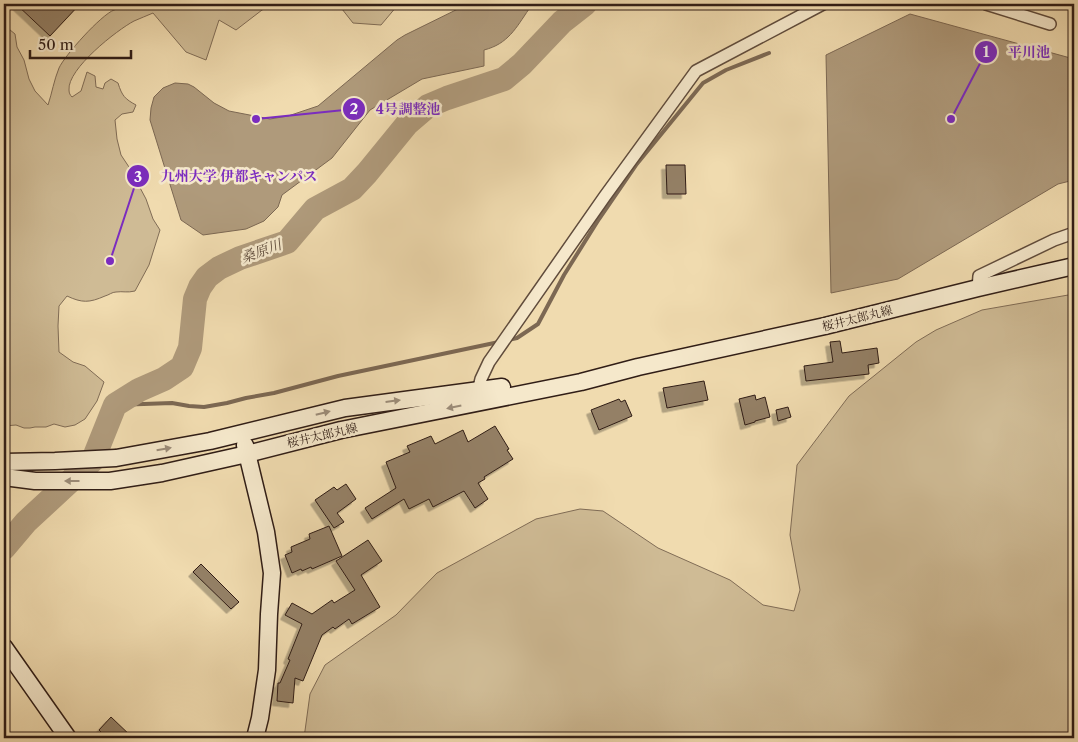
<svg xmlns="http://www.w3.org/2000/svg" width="1078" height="742" viewBox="0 0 1078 742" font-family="'Libre Caslon Text','Noto Serif JP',serif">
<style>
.green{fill:#cfbb95;stroke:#806c56}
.water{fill:#af9a7b;stroke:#7c6853}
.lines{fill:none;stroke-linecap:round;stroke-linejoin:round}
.stream{stroke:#7c6853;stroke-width:4}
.river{stroke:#af9a7b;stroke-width:24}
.building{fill:#948066;stroke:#301d16;filter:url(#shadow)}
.street-casing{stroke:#604c3c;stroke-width:14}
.secondary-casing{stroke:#301d16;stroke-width:19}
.street{stroke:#f5e8cb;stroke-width:11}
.secondary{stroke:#f5e8cb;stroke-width:16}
.oneway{fill:#9c8d7a}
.labels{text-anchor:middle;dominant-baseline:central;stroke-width:5;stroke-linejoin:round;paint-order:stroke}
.street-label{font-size:12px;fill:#301d16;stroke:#f5e8cb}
.water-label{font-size:14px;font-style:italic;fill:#5c4939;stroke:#f5e8cb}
.leader{fill:none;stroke:#7b2cbf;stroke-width:2}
.callout-dot{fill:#7b2cbf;stroke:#f5e8cb;stroke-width:2}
.mark-label{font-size:15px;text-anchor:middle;font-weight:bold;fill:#fff}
.callout-label{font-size:14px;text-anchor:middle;font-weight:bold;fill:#7b2cbf;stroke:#f5e8cb;stroke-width:5;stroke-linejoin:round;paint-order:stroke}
</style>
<defs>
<filter id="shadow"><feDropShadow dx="-4.5" dy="4.5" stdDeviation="0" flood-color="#0004"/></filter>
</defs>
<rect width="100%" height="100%" fill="#f0dbaf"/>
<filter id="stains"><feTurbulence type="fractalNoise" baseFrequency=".004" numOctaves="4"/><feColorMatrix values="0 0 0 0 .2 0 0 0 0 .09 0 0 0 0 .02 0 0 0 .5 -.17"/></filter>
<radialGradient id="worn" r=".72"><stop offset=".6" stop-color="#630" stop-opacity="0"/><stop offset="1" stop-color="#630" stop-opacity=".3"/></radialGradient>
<!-- green -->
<g class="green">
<path d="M152 4H275L262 10 236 30 219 20 206 60 186 52 153 13C147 16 140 18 134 21 117 30 67 69 69 90 69 93 70 95 72 97L81 91 87 72 95 76 96 87 103 89 105 83 111 79 118 83C122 96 125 99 136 105L133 112 122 114 115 120 117 139 121 155 129 167 146 199 153 219 160 230 149 265 135 291C127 293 123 291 116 292 112 292 109 295 105 296 89 303 82 303 67 296L59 306 58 326 59 352 73 362 85 366 104 382 97 401 85 419 75 425 65 427 54 424 46 427H35L30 428H24L16 425 4 426V25L15 34 17 47 24 60 29 79 35 91 48 105C52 93 54 80 59 68 65 55 101 15 114 10 121 7 129 6 137 5 142 5 147 7 152 4Z"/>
<path d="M340 4H404L397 6 381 25 353 23 342 9Z"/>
<path d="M1074 294V738H304L310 694 325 665 396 615 437 573 536 519 580 509 603 511 658 548 730 580 763 605 794 611 800 590 790 535 797 465 849 396 916 342 936 330 982 310Z"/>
</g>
<!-- water -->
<g class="water">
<path d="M468 4H526L529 9C516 28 508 44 484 50V66L422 79 370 110 332 158 282 195 278 207 264 221 246 229 203 235 181 220 150 120 151 108 154 97 163 88 175 83 188 84 194 87 214 103 229 111 270 119 288 116 318 106 397 40 405 35Z"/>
<path d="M910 14 1074 59V180L1058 184 898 279 831 293 826 55Z"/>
</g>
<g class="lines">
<!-- stream -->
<g class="stream">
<path d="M508 340 517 338 538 324 564 275 599 219 636 165 703 83 726 70 769 53"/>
<path d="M115 405 172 403 189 406 204 407 227 403 246 398 274 393 338 376 499 342"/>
</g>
<!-- river -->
<path class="river" d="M4 548 26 522 93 460 115 405 139 390 164 379 182 367 190 348 195 299 200 287 207 277 219 268 240 258 287 242 315 209 352 189 367 173 407 124 428 106 447 98 504 79 522 64 562 22 585 4"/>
</g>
<!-- building -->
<g class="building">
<path d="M16 4H80L50 36Z"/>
<path d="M666 165H685L686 194H667Z"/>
<path d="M840 341 842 353 877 348 879 363 868 365 869 374 806 381 804 366 833 362 830 342Z"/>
<path d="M704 381 708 400 667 408 663 388Z"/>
<path d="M755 395 756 400 765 397 770 417 755 421V422L745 425 739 399Z"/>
<path d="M619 399 621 402 625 400 632 416 599 430 591 410Z"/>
<path d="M788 407 791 417 778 421 776 410Z"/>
<path d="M495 426 509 449 507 450 513 459 484 477 485 479 478 483 488 499 475 508 464 491 433 507 429 499 409 509 404 499 372 519 365 508 396 488 386 462 410 452 407 446 431 436 435 444 463 430 468 442Z"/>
<path d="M346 484 356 499 337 513 344 522 334 528 315 500 334 487 337 490Z"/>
<path d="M329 526 342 556 312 569 311 567 302 571 301 569 292 573 285 555 292 552 291 547 310 539 309 534Z"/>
<path d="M368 540 382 561 361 575 380 607 352 624 349 619 335 629 333 627 322 635 303 681 295 678 293 703 277 701 278 683H280L290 660 288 659 302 624 285 615 292 603 312 614 332 600 334 603 355 590 336 561Z"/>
<path d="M201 564 239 602 231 609 193 572Z"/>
<path d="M111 717 133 738H107L99 730Z"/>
</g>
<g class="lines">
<!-- street casing -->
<g class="street-casing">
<g id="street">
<path d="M986 4 1050 24"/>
<path d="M978 288 979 276 1054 240 1074 233"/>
<path d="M477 396 481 379 489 362 605 196 696 71 823 4"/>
</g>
</g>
<!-- secondary casing -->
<g class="secondary-casing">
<g id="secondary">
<path d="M245 445 266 532 272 573 269 614 267 670 260 718 255 738"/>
<path d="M4 462 55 461 116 458 210 441 345 408 502 387"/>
<path d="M4 477 35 481H110L162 473 247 454 341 430 581 382 638 367 825 326 978 288 1074 266"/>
<path d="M4 647 68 738"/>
</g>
</g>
<!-- street -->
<use href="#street" class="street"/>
<!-- secondary -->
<use href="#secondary" class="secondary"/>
</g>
<!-- one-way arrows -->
<defs><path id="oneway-solid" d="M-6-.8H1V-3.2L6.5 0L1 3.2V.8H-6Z" transform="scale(1.25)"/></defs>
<g class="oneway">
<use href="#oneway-solid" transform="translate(393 401) rotate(-7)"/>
<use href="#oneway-solid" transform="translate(454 407) rotate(168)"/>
<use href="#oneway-solid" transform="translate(323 413) rotate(-14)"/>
<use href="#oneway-solid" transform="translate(164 449) rotate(-10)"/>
<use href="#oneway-solid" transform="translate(72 481) rotate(-180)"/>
</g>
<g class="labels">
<!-- street labels -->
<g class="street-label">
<text transform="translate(857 318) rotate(-14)">桜井太郎丸線</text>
<text transform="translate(322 435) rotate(-13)">桜井太郎丸線</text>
</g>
<!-- water labels -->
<g class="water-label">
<text transform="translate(261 251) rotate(-20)">桑原川</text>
</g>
</g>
<!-- callouts -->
<path class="leader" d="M951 119L986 52M256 119L354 109M110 261L138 176"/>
<g class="callout-dot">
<circle cx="951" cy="119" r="5"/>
<circle cx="256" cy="119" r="5"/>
<circle cx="110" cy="261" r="5"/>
<circle cx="986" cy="52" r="12"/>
<circle cx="354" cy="109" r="12"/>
<circle cx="138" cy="176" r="12"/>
</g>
<g class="mark-label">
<text x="986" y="57">1</text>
<text x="354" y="114">2</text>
<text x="138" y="182">3</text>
</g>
<g class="callout-label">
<text x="1029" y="57">平川池</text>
<text x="408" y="114">4号調整池</text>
<text x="239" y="181">九州大学 伊都キャンパス</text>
</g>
<!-- margin -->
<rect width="1078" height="742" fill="none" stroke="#f0dbaf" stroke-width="20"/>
<rect x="5" y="5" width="1068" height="732" fill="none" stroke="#301d16" stroke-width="2.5"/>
<rect x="10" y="10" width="1058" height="722" fill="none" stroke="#301d16"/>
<!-- scale -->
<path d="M30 50v8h101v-8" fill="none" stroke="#301d16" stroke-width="2.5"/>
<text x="38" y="50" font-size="15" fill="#301d16" stroke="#f5e8cb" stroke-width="4" paint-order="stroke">50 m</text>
<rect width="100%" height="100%" filter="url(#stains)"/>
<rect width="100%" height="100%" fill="url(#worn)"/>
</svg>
